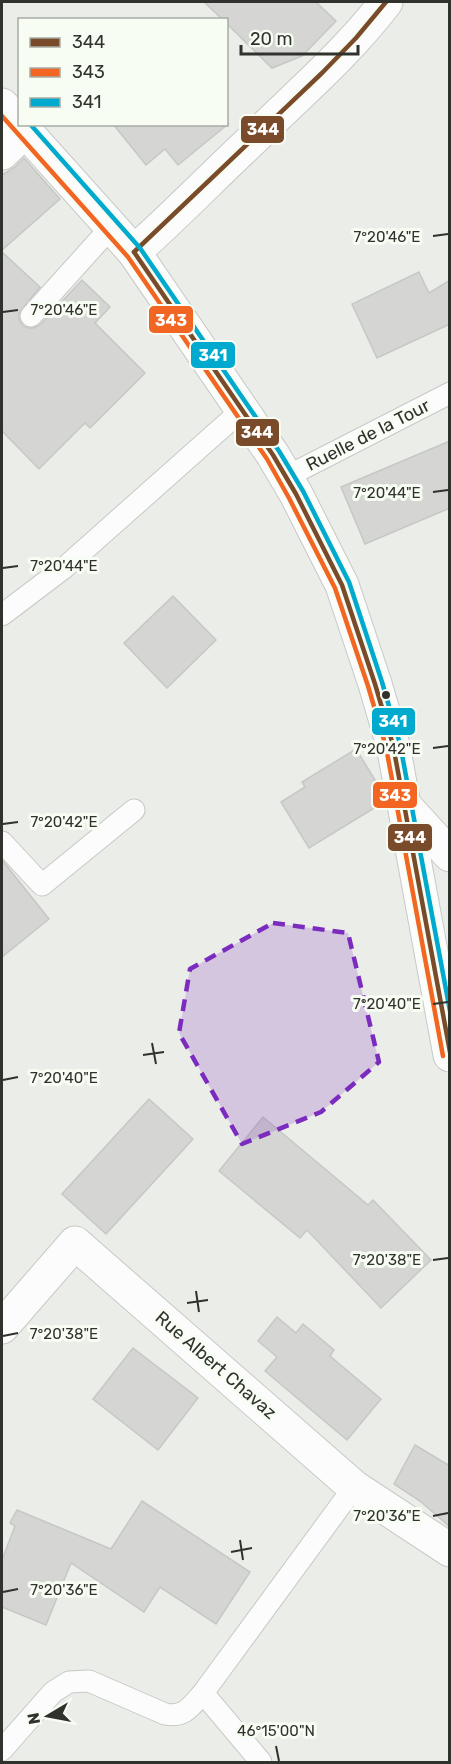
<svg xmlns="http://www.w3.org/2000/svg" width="451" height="1764" viewBox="0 0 451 1764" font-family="Rubik,sans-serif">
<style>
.building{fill:#d5d6d3;stroke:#c6c8c5;stroke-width:1.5}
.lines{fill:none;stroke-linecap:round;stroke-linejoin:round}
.lane-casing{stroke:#c7c9c6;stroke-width:23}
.street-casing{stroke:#c7c9c6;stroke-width:35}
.secondary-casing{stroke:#c7c9c6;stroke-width:35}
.lane{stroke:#fcfcfc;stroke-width:21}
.street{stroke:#fcfcfc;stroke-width:33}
.secondary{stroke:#fcfcfc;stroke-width:33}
.bus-1-casing{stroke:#f8fdf4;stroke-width:9}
.bus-2-casing{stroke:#f8fdf4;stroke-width:9}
.bus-3-casing{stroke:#f8fdf4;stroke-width:9}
.bus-1{stroke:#7a4b2a;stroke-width:4.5}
.bus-2{stroke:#f26522;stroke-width:4.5}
.bus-3{stroke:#00a9ce;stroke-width:4.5}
.marked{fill:#7b2cbf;fill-opacity:0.2;stroke:#7b2cbf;stroke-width:4.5;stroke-dasharray:12 8;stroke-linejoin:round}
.ticks{fill:none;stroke:#30322e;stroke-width:2}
.bus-dot{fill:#30322e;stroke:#f8fdf4;stroke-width:2}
.labels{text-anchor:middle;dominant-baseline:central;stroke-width:6;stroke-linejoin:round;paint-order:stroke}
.street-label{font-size:18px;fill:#30322e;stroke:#f8fdf4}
.ticks-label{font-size:15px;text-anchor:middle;fill:#30322e;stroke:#f8fdf4;stroke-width:6;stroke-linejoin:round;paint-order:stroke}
.line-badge{stroke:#f8fdf4;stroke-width:2}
.badge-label{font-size:16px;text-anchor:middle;font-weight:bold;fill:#fff}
</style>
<rect width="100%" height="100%" fill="#ebede9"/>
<!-- building -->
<g class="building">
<path d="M204 2H316L336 21 302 56 272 68 226 23V20H223Z"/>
<path d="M113 124H228L178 165 165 149 146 165Z"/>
<path d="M24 158 60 199 2 250V175L15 167Z"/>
<path d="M2 252 40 287 19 313V320L23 326 28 328H34L40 325 82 280 110 307 95 323 145 373 90 428 85 423 39 469 2 431Z"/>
<path d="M419 272 429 293 450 280V324L377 358 352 304Z"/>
<path d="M450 441V508L365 544 341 487Z"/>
<path d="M173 596 216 640 167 688 124 643Z"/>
<path d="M356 749 383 793 384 802 309 848 281 802 305 787 302 782Z"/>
<path d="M2 860 49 919 2 957Z"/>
<path d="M149 1099 193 1139 106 1234 62 1194Z"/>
<path d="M263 1117 368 1205 373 1200 431 1260 381 1308 307 1230 300 1238 219 1171Z"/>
<path d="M277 1317 296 1333 303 1324 334 1350 330 1356 381 1399 347 1440 265 1371 277 1357 258 1341Z"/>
<path d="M133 1348 198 1398 158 1450 93 1399Z"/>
<path d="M415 1445 450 1466V1527L420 1501 394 1484Z"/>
<path d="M142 1501 250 1572 216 1624 160 1587 144 1612 71 1563 46 1625 2 1607V1560L15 1526 10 1523 17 1510 111 1549Z"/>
</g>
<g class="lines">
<!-- lane casing -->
<g class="lane-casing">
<g id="lane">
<path d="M31 316 112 226"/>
<path d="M286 477 450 393"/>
<path d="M2 615 64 568 243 409"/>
<path d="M2 842 42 885 134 810"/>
<path d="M203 1693 261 1762"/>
<path d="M2 1750 53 1692 69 1682 89 1681 165 1714C185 1718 191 1706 203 1693L354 1487"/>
</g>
</g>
<!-- street casing -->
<g class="street-casing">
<g id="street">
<path d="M2 153 25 131"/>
<path d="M134 252 273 455 296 494 342 585 375 684 393 745 450 1055"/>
<path d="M405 806 450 855"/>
<path d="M2 1327 75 1243 354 1487 450 1550"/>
</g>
</g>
<!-- secondary casing -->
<g class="secondary-casing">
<path id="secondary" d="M2 105 134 252C175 216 213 176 253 139 298 95 348 52 386 2"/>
</g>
<!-- lane -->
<use href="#lane" class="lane"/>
<!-- street -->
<use href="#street" class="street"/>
<!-- secondary -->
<use href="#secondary" class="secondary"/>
<!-- bus-1 casing -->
<g class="bus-1-casing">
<g id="bus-1">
<path d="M134 252 273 455 296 494 342 585 375 684 393 745 450 1052"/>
<path d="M134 252 322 73 356 38 386 2"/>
</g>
</g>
<!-- bus-2 casing -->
<g class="bus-2-casing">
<path id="bus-2" d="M2 116 128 257 267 459 289 498 335 588 368 686 386 747 443 1056"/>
</g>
<!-- bus-3 casing -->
<g class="bus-3-casing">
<path id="bus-3" d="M30 124 140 248 279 451 303 491 349 582 382 682 400 744 450 1011"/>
</g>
<!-- bus-1 -->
<use href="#bus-1" class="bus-1"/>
<!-- bus-2 -->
<use href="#bus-2" class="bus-2"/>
<!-- bus-3 -->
<use href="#bus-3" class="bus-3"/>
</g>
<!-- marked area -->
<path class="marked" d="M273 923 348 933 379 1062 321 1112 242 1144 179 1033 190 969Z"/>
<!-- ticks -->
<path class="ticks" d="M433 236 448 234M3 312 18 310M433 492 448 490M3 568 18 566M433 748 448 746M3 824 18 822M433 1004 448 1002M152 1043 156 1064M143 1055 164 1052M3 1080 18 1077M433 1260 448 1258M196 1291 199 1312M187 1303 208 1300M3 1336 18 1333M433 1516 448 1513M240 1540 243 1560M231 1552 252 1548M3 1592 18 1589M276 1746 279 1761"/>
<!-- markers -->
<circle class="bus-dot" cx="386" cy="695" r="5"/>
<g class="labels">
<!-- street labels -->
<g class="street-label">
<text transform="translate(368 435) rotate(-27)">Ruelle de la Tour</text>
<text transform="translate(216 1365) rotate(41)">Rue Albert Chavaz</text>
</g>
</g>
<g class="ticks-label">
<text x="387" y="242">7°20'46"E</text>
<text x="64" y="315">7°20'46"E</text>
<text x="387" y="498">7°20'44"E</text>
<text x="64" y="571">7°20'44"E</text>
<text x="387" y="754">7°20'42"E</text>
<text x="64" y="827">7°20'42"E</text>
<text x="387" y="1009">7°20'40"E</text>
<text x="64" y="1083">7°20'40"E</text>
<text x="387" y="1265">7°20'38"E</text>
<text x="64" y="1339">7°20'38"E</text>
<text x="387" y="1521">7°20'36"E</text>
<text x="64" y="1595">7°20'36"E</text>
<text x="276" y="1736">46°15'00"N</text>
</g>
<g class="line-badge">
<rect x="240" y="115" width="45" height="29" rx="6" fill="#7a4b2a"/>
<rect x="148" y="305" width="46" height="29" rx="6" fill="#f26522"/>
<rect x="190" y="341" width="46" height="28" rx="6" fill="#00a9ce"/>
<rect x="235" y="418" width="45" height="29" rx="6" fill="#7a4b2a"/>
<rect x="371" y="707" width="45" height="29" rx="6" fill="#00a9ce"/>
<rect x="372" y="781" width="46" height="28" rx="6" fill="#f26522"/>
<rect x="387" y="823" width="46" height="29" rx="6" fill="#7a4b2a"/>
</g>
<g class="badge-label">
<text x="263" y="135">344</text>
<text x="171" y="326">343</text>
<text x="213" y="361">341</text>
<text x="257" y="438">344</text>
<text x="393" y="727">341</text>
<text x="395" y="801">343</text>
<text x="410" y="843">344</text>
</g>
<!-- border -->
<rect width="451" height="1764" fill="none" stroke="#30322e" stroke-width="6"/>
<!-- legend -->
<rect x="18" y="18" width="210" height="108" fill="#f8fdf4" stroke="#a8aca5" stroke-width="1.5"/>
<rect x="30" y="38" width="30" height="9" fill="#7a4b2a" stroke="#a8aca5" stroke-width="1.5"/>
<text x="72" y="48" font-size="18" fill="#30322e">344</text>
<rect x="30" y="68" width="30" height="9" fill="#f26522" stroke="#a8aca5" stroke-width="1.5"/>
<text x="72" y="78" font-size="18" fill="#30322e">343</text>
<rect x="30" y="98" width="30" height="9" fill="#00a9ce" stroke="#a8aca5" stroke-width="1.5"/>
<text x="72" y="108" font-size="18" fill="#30322e">341</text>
<!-- north arrow -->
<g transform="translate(48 1716) rotate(260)" stroke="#f8fdf4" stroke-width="4.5" paint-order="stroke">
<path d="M0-4.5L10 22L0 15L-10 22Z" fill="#30322e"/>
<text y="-9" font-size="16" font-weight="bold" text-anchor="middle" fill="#30322e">N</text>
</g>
<!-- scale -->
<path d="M241 45v9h117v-9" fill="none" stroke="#30322e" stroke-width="3"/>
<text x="250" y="45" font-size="18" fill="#30322e" stroke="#f8fdf4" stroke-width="4.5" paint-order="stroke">20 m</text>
</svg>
